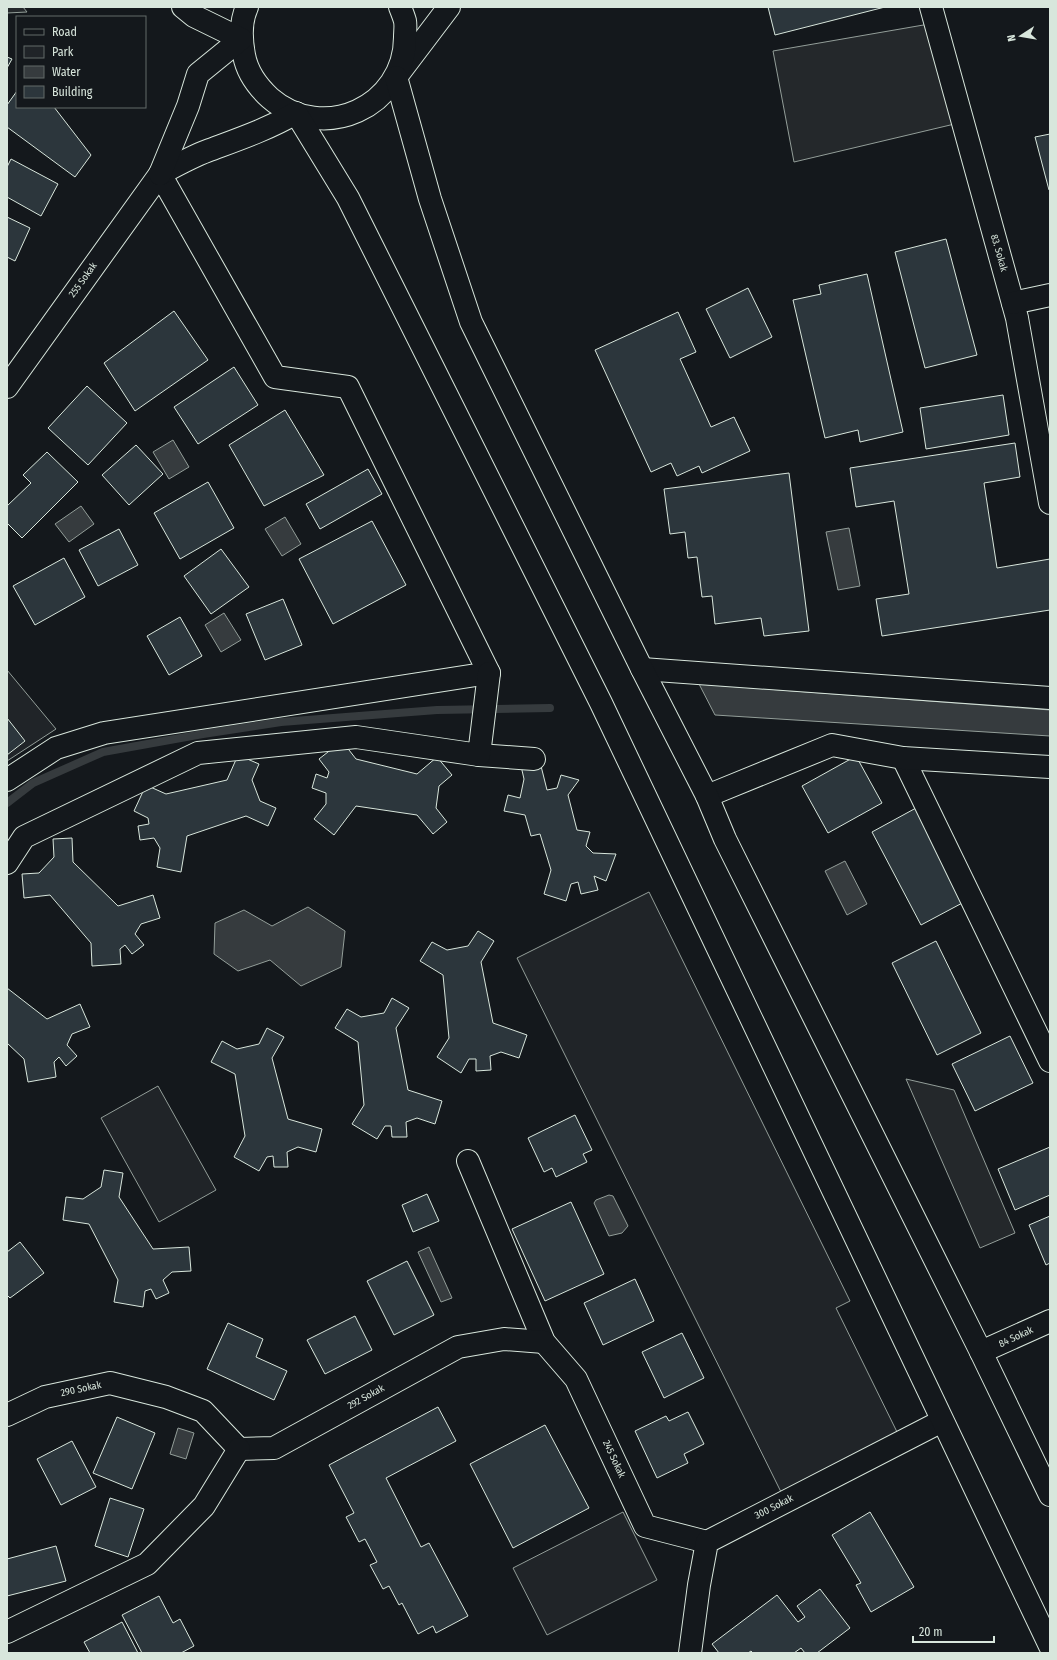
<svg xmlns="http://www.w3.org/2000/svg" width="1057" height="1660" viewBox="0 0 1057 1660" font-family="'Fira Sans Condensed',sans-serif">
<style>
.green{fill:#202428;stroke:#939e99}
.parking{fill:#24282b;stroke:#939e99}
.water{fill:#363b3e;stroke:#939e99}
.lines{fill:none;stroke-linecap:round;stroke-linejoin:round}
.stream{stroke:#363b3e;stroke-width:8}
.building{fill:#2c363c;stroke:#d8e6dc}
.minor-casing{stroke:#d8e6dc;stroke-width:24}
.major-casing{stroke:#d8e6dc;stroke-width:24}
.highway-casing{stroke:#d8e6dc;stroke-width:24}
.minor{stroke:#14181c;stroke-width:22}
.major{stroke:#14181c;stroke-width:22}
.highway{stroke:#14181c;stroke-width:22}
.labels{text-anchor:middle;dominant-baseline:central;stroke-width:3;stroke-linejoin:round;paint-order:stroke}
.street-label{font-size:10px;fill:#d8e6dc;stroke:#14181c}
</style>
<rect width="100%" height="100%" fill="#14181c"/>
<!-- green -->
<g class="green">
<path d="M7 670 56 729 7 761Z"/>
<path d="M649 892 850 1301 836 1308 899 1436 782 1494 517 958Z"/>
<path d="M158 1086 216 1190 159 1222 101 1118Z"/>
<path d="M623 1512 657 1580 547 1635 513 1568Z"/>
</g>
<!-- parking -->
<g class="parking">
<path d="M7 7H23L27 12 7 13Z"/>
<path d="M935 23 963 122 794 162 773 51Z"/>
<path d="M906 1079 954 1090 1015 1233 980 1248Z"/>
</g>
<!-- water -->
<g class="water">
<path d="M173 440 189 467 169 479 153 452Z"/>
<path d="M81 506 94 524 69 542 55 524Z"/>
<path d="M285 517 301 544 282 556 265 529Z"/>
<path d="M849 528 860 586 838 590 826 532Z"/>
<path d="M224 613 241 640 221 652 205 625Z"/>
<path d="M699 684 1050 710V736L715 715Z"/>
<path d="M845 861 867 904 847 915 825 871Z"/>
<path d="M308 907 345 931 341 967 301 986 270 960 238 971 214 954 215 923 244 910 272 926Z"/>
<path d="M609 1195 613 1196 628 1226 622 1233 609 1236 594 1203 596 1200Z"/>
<path d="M429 1247 452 1298 441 1302 418 1252Z"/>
<path d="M178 1428 194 1433 186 1459 170 1454Z"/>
</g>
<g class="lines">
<!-- stream -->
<path class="stream" d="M7 803 33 783 103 752 203 734 281 722 437 710 550 708"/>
</g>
<!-- building -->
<g class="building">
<path d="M768 7H885L775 35Z"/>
<path d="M7 57 12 59 7 68Z"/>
<path d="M17 91V107H54L91 155 75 177 7 127V105Z"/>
<path d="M1050 134V189L1049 190 1035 137Z"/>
<path d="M11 159 58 184 41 216 7 197V167Z"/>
<path d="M7 217 30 228 15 261 7 257Z"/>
<path d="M946 239 977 355 925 368 895 252Z"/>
<path d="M867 274 903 432 860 442 858 430 825 438 793 300 821 294 819 285Z"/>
<path d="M748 288 772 337 730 358 706 309Z"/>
<path d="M174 311 208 360 135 411 104 363Z"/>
<path d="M678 312 696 352 680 359 711 427 734 417 750 451 702 473 699 466 677 476 671 463 651 472 595 350Z"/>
<path d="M234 367 258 405 198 444 174 407Z"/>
<path d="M87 386 127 423 88 465 48 428Z"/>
<path d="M1003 395 1009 435 926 449 920 408Z"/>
<path d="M285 410 324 475 264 506 229 445Z"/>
<path d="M1015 443 1020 477 984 483 997 568 1050 559V610L882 636 876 599 909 594 894 501 856 507 850 468Z"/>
<path d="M136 445 163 474 129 505 102 475Z"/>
<path d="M47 452 78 482 22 538 7 523V506L31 483 23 475Z"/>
<path d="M368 469 382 494 320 529 306 504Z"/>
<path d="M789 473 809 631 764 636 761 618 715 624 712 596 702 597 697 557 688 558 685 532 670 534 664 489Z"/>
<path d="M208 482 234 528 180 559 154 513Z"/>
<path d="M372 521 406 585 333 624 299 559Z"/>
<path d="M119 529 138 565 98 586 79 550Z"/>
<path d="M221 549 249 587 211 614 184 576Z"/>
<path d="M64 558 85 597 35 625 13 586Z"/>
<path d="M283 599 302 645 265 660 246 614Z"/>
<path d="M180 617 202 656 169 675 147 636Z"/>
<path d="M7 718 25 741 7 755Z"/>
<path d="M342 741 356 759 417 774 437 757 452 775 439 786 436 808 447 822 433 834 417 815 356 806 334 835 314 819 326 804V793L312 788 316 774 327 778 329 772 319 759Z"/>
<path d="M238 755 259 764 252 780 260 801 276 808 268 826 246 816 187 836 181 872 157 867 160 848 154 838 140 840 138 826 149 824 148 818 134 811 146 785 166 794 227 780Z"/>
<path d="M856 756 882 803 828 833 802 786Z"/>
<path d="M540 762 547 790 557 788 561 775 579 780 568 795 577 830 590 832 586 846 593 853 616 854 606 881 594 876 598 890 581 894 578 882 571 884 566 901 544 894 551 870 540 834 531 836 525 815 504 811 508 795 520 798 524 779 521 766Z"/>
<path d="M916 808 966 901 921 925 872 832Z"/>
<path d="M72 838 73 862 118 906 153 895 160 918 141 924 135 934 144 945 132 954 125 945 120 949 121 964 92 966 91 943 50 895 24 898 22 874 39 873 54 857 53 839Z"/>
<path d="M478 931 494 941 481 962 493 1023 527 1035 519 1058 501 1052 490 1056 491 1070 476 1071V1059H469L461 1073 437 1057 449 1038 443 975 420 961 432 942 447 950 468 946Z"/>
<path d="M936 941 981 1033 937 1055 892 963Z"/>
<path d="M7 988 47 1019 80 1004 90 1027 72 1034 67 1045 77 1056 66 1066 59 1057 54 1062 56 1077 28 1082 24 1059 7 1043Z"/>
<path d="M392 998 409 1008 396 1028 408 1090 442 1101 435 1124 417 1118 406 1122 407 1137H392L391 1126H385L377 1139 352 1124 364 1105 358 1042 335 1028 347 1009 361 1017 384 1013Z"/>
<path d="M267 1028 284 1037 272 1058 288 1119 322 1129 316 1152 298 1147 287 1152 288 1167H274L273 1156 267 1157 259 1171 234 1157 245 1136 235 1074 211 1062 222 1041 237 1049 259 1044Z"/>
<path d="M1010 1036 1033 1083 975 1111 952 1064Z"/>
<path d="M575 1115 592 1150 583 1154 587 1162 556 1177 552 1168 544 1172 528 1138Z"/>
<path d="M1050 1147V1195L1015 1210 998 1169Z"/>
<path d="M104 1170 123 1173 119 1197 153 1249 189 1247 191 1271 172 1272 163 1280 169 1293 156 1299 151 1289 145 1291 143 1307 114 1302 118 1280 89 1224 63 1220 66 1197 83 1199 101 1187Z"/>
<path d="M427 1194 439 1221 413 1232 402 1205Z"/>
<path d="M571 1202 604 1274 545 1301 512 1229Z"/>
<path d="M1050 1216V1263L1046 1265 1029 1225Z"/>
<path d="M20 1242 44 1273 10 1298 7 1295V1252Z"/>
<path d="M407 1261 434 1315 394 1335 367 1281Z"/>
<path d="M635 1279 654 1321 603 1345 584 1303Z"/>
<path d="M355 1316 372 1350 325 1374 307 1340Z"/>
<path d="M228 1323 263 1339 256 1357 287 1371 274 1400 207 1369Z"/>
<path d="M682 1333 704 1378 664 1398 642 1352Z"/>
<path d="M438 1407 456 1441 386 1478 421 1547 429 1543 468 1616 436 1633 433 1626 418 1634 402 1603 399 1605 389 1586 383 1589 370 1565 377 1562 365 1539 359 1542 346 1517 354 1513 329 1465Z"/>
<path d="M688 1412 704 1444 684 1454 688 1463 657 1478 635 1431 666 1416 669 1421Z"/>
<path d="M117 1417 155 1433 132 1489 93 1473Z"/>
<path d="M545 1425 589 1508 513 1548 470 1464Z"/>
<path d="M72 1441 96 1487 61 1505 37 1459Z"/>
<path d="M110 1498 144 1509 128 1557 95 1546Z"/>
<path d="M870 1512 914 1587 871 1612 856 1585 861 1583 832 1535Z"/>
<path d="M56 1546 66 1581 7 1596V1559Z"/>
<path d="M820 1589 850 1628 817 1653H805L801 1648 794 1653H753L751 1651 748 1653H719L712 1644 777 1595 798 1622 805 1617 797 1606Z"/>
<path d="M159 1596 173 1623 180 1619 194 1646 181 1653H142L122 1615Z"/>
<path d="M122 1622 138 1653H90L84 1642Z"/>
</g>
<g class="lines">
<!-- minor casing -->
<g class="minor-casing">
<g id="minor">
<path d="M931 7 1017 318 1050 503"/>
<path d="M1013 303 1050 295"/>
<path d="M7 387 160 174 275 377 348 387 489 673 104 733 56 748 7 780"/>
<path d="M642 669 1050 698"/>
<path d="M479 755 534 759"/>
<path d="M903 758 1050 1061"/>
<path d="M707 796 832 745 903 758 1050 767"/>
<path d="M7 863 24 837 198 753 356 737 479 755 489 673"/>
<path d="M468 1161 544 1342 576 1379 645 1526 707 1542"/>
<path d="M981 1352 1050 1321"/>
<path d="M7 1415 45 1397 110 1383 166 1397 203 1411 239 1449 274 1448 458 1347 504 1339 544 1342"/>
<path d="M7 1632 147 1564 204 1506 239 1449"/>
<path d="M690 1653 699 1585 707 1542 942 1421"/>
</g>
</g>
<!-- major casing -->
<g class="major-casing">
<path id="major" d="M396 77 449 7"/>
</g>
<!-- highway casing -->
<g class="highway-casing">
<g id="highway">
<path d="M247 7C240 22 241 39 244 55 247 72 257 86 270 98 323 144 405 107 405 37 405 32 406 26 405 21 404 17 402 12 400 7"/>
<path d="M396 77 430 199 471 322 642 669 707 796 725 839 981 1352 1050 1495"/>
<path d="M160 174C175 166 191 157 207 151 239 139 266 130 296 113L348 198 601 703 1050 1646"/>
<path d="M160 174 188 106 198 74 241 39 194 16 183 7"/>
</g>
</g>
<!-- minor -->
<use href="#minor" class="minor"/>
<!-- major -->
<use href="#major" class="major"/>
<!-- highway -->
<use href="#highway" class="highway"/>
</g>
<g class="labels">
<!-- street labels -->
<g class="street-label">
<text transform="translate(999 253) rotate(74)">83. Sokak</text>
<text transform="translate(83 280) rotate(-54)">255 Sokak</text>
<text transform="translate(1016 1337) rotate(-25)">84 Sokak</text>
<text transform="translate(81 1389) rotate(-12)">290 Sokak</text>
<text transform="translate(366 1397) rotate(-29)">292 Sokak</text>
<text transform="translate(614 1459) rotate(65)">245 Sokak</text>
<text transform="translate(774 1507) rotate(-27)">300 Sokak</text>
</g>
</g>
<!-- border -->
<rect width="1057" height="1660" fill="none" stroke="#d8e6dc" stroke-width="16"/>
<!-- legend -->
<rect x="16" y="16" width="130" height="92" fill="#14181c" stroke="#626a69"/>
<rect x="24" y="29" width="20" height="6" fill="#14181c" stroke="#626a69"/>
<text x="52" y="36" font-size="12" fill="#d8e6dc">Road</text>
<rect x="24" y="46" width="20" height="12" fill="#202428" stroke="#626a69"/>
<text x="52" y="56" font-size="12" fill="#d8e6dc">Park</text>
<rect x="24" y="66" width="20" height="12" fill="#363b3e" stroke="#626a69"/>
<text x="52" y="76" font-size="12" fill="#d8e6dc">Water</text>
<rect x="24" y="86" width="20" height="12" fill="#2c363c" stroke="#626a69"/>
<text x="52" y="96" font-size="12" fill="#d8e6dc">Building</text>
<!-- north arrow -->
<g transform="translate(1021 36) rotate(258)" stroke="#14181c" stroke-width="3" paint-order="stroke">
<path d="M0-3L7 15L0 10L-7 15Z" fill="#d8e6dc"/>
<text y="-6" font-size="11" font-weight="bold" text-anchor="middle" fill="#d8e6dc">N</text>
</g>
<!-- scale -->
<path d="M913 1636v6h81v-6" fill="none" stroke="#d8e6dc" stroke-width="2"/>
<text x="919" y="1636" font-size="12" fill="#d8e6dc" stroke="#14181c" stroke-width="3" paint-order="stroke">20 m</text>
</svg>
